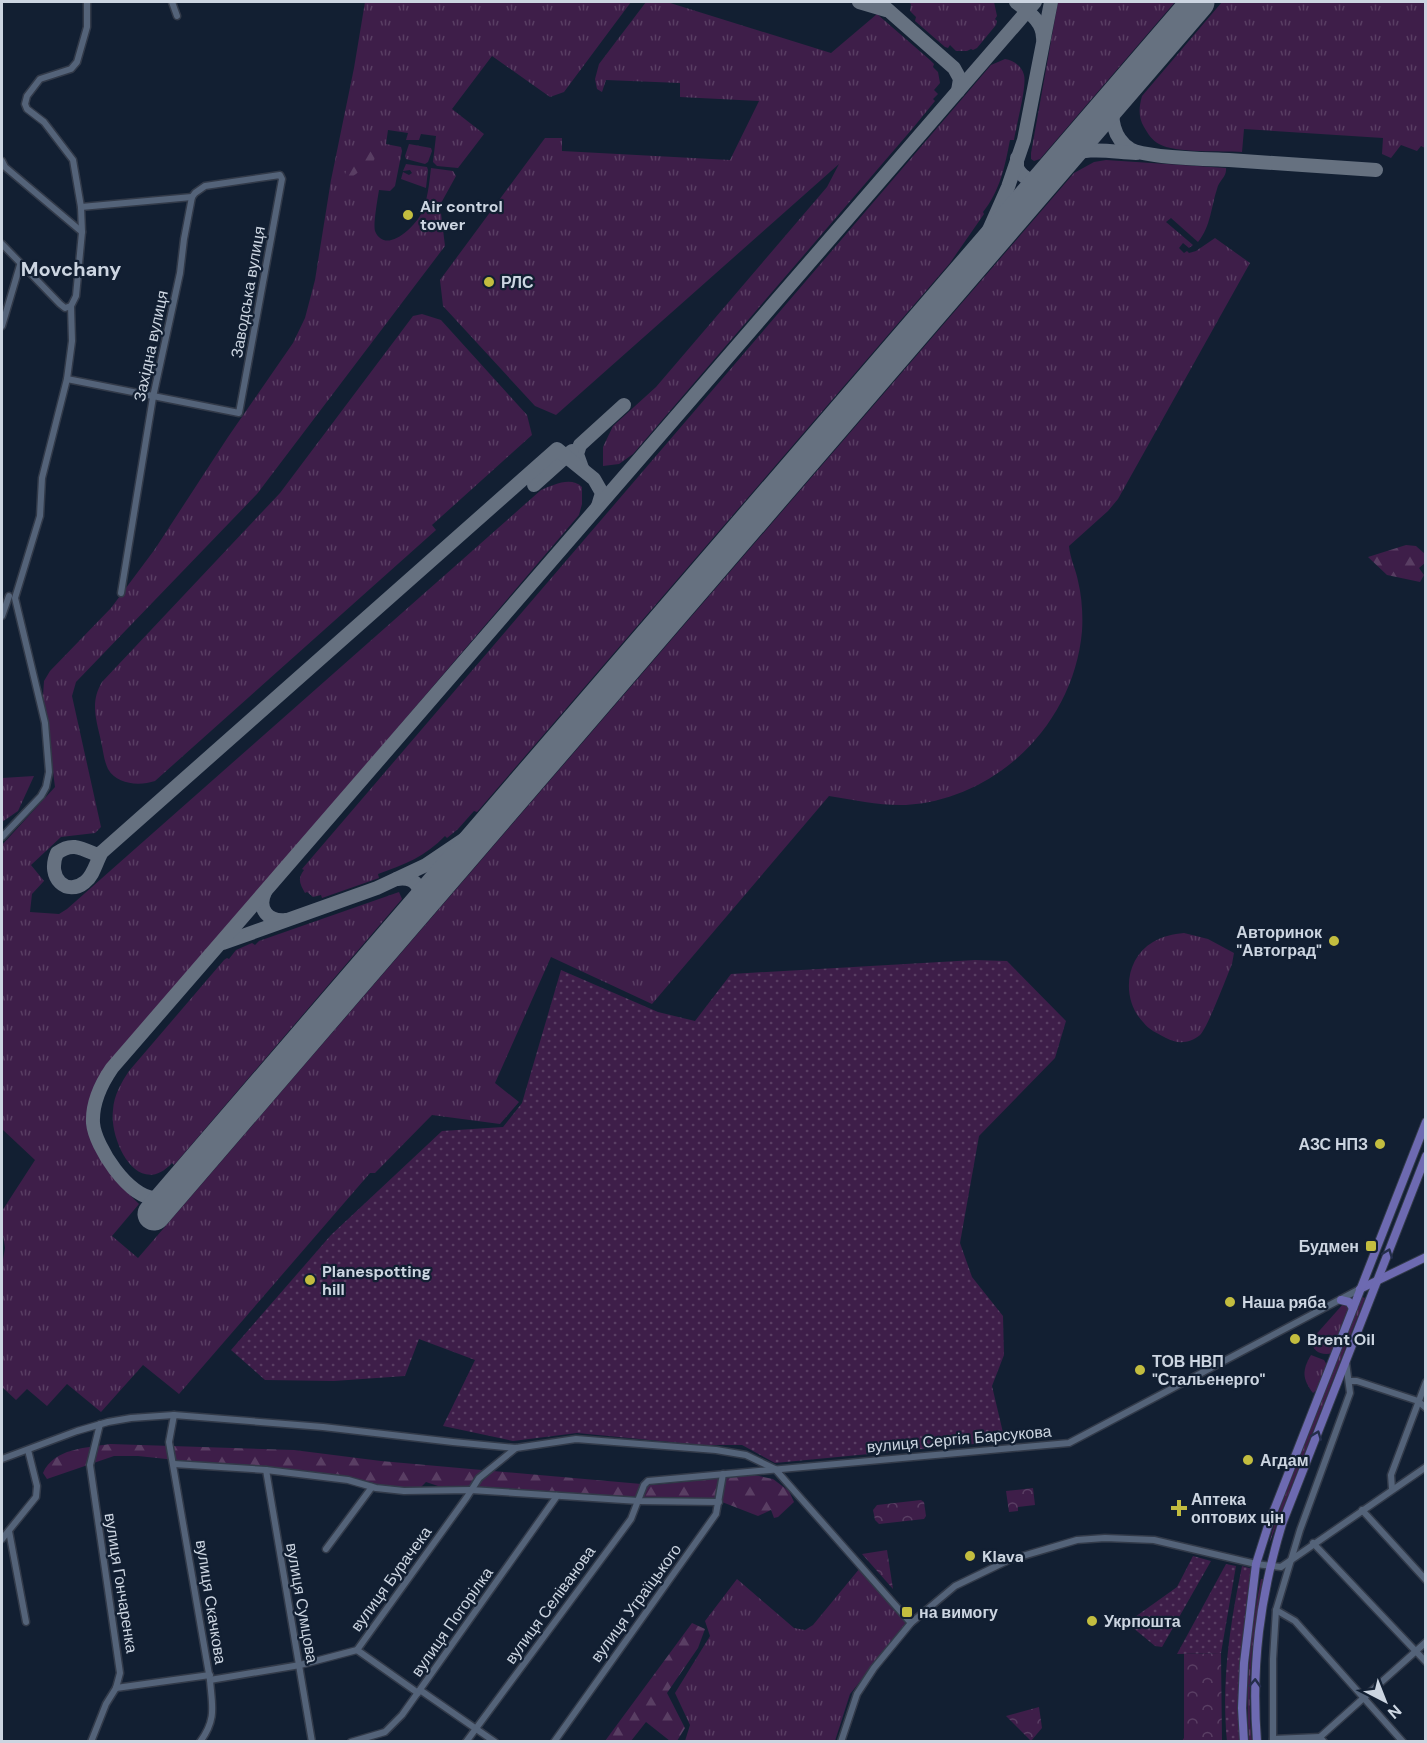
<svg xmlns="http://www.w3.org/2000/svg" width="1427" height="1743" viewBox="0 0 1427 1743" font-family="'DM Sans',sans-serif">
<style>
.grass{fill:url(#grass-tufts)}
.forest{fill:url(#forest-firs)}
.park{fill:url(#park-crowns)}
.garden{fill:url(#garden-dots)}
.lines{fill:none;stroke-linecap:round;stroke-linejoin:round}
.taxiway{stroke:#667180;stroke-width:14}
.runway{stroke:#667180;stroke-width:33}
.minor-casing{stroke:#323a49;stroke-width:9}
.major-casing{stroke:#323a49;stroke-width:10}
.minor{stroke:#546379;stroke-width:6}
.major{stroke:#6d6ab1;stroke-width:8}
.oneway{stroke:#242e4b}
.poi-dot{fill:#c3bd3f;stroke:#121f32;stroke-width:2}
.labels{text-anchor:middle;dominant-baseline:central;stroke-width:4.5;stroke-linejoin:round;paint-order:stroke}
.poi-label{font-size:16px;font-weight:bold;fill:#ccd5e1;stroke:#121f32;text-anchor:start}
.street-label{font-size:16px;fill:#ccd5e1;stroke:#121f32}
.quarter-label{font-size:20px;font-weight:bold;fill:#ccd5e1;stroke:#121f32}
</style>
<defs>
<pattern id="grass-tufts" width="24" height="20" patternUnits="userSpaceOnUse" patternTransform="scale(1.5)"><rect width="24" height="20" fill="#3e1e49"/><path d="M3 7l-1-3M5 7V3M7 7l1-3M15 17l-1-3M17 17v-4M19 17l1-3" fill="none" stroke="#593e63"/></pattern>
<pattern id="forest-firs" width="22" height="20" patternUnits="userSpaceOnUse" patternTransform="scale(1.5)"><rect width="22" height="20" fill="#3e1e49"/><path d="M5 1l3.5 6h-7zM16 11l3.5 6h-7z" fill="#593e63"/></pattern>
<pattern id="park-crowns" width="20" height="18" patternUnits="userSpaceOnUse" patternTransform="scale(1.5)"><rect width="20" height="18" fill="#3e1e49"/><path d="M2 6a3 3 0 1 1 6 0M12 15a3 3 0 1 1 6 0" fill="none" stroke="#593e63"/></pattern>
<pattern id="garden-dots" width="8" height="8" patternUnits="userSpaceOnUse" patternTransform="scale(1.5)"><rect width="8" height="8" fill="#3e1e49"/><path d="M2 2h.1M6 6h.1" fill="none" stroke="#593e63" stroke-width="1.8" stroke-linecap="round"/></pattern>
</defs>
<rect width="100%" height="100%" fill="#121f32"/>
<!-- grass -->
<g class="grass">
<path d="M365 2H631L564 92 550 97 492 56 452 109 484 134 458 168 437 166 433 162 436 136 421 134 419 140H406L408 133 388 130 386 144 401 147 402 151 395 186 390 191 379 190C378 197 373 224 375 231 385 255 414 228 421 214 428 200 429 184 431 168L453 171 456 176 440 205 445 246 257 494 76 682 72 696 101 827 95 833 61 837 31 865 44 881 32 894 30 912 59 914 67 909 541 490C553 485 571 476 582 487V504L579 515 115 1059C73 1120 91 1157 139 1204L112 1236 138 1258 1074 173 1094 162 1106 160 1226 168C1227 177 1219 180 1217 189 1211 207 1211 226 1198 242L1171 218 1166 222 1193 245 1189 248 1183 243 1179 248 1184 253 1187 251 1189 253 1196 251 1215 238 1250 263 1118 499 1108 511 1069 546C1070 558 1076 570 1078 581 1082 597 1083 616 1082 631 1074 723 998 799 906 805 881 806 855 800 829 796L652 1004 551 957 495 1083 519 1102 500 1124 432 1115 375 1173H370L179 1394 143 1365 101 1412 67 1384 47 1406 27 1389 16 1400 2 1387V1265L5 1248 2 1229V1211L35 1160 2 1129V845L55 787 43 696 44 681 50 671 111 608 155 549 228 437 293 343 305 318 315 280 331 180 354 68Z"/>
<path d="M646 2H667L831 53 877 14 930 60 934 64 933 67 938 72 940 83 934 90 938 94 933 99 935 101 913 128 633 454 619 464 603 466V447L613 426 656 387 827 187 839 164 556 415 535 406 443 306 440 280 545 138H562V151L730 160 759 101 680 97V83L606 80 602 92 597 89 595 79 599 64Z"/>
<path d="M908 2H994L997 16 995 19 997 21 996 25 977 48 973 50 971 49 967 51H956L950 45 948 48 945 47 915 21 916 17 910 11 911 4Z"/>
<path d="M1058 2H1175L1040 159 1034 161 1031 159V153Z"/>
<path d="M1222 2H1425V148L1421 146 1417 151 1401 145 1391 158 1382 154 1383 138 1244 129 1242 152C1224 151 1174 153 1159 144 1152 140 1148 134 1144 127 1138 117 1139 107 1142 96Z"/>
<path d="M1005 59C1013 60 1022 66 1024 75 1027 86 1016 127 1014 140H1010C1005 166 1000 191 983 212L984 214 950 263 477 812 474 811 458 829 447 838 445 836C426 856 404 865 378 874L379 878 322 898 321 895 313 897 307 892 305 893C300 884 297 879 304 870L302 869 991 65Z"/>
<path d="M409 144 431 148 432 151 428 162 425 164 406 159 405 156Z"/>
<path d="M406 164 427 167 428 170 426 188 401 179 403 172 409 175 412 173 410 170 403 171Z"/>
<path d="M422 314 441 320 527 415 532 435 432 525 436 530 155 781C140 786 117 785 108 769 104 761 103 750 101 741 96 719 90 702 102 682L280 493 413 316Z"/>
<path d="M34 776 18 811 2 822V778Z"/>
<path d="M399 892 402 899 174 1165 172 1163C138 1200 109 1141 113 1110 114 1095 121 1083 129 1071L224 960 227 958 229 959 236 950 252 943 255 945 259 941Z"/>
<path d="M1184 933 1208 939 1234 953 1232 964C1227 976 1207 1029 1200 1035 1189 1044 1177 1044 1166 1038 1157 1033 1149 1030 1143 1022 1121 999 1125 958 1153 942 1163 936 1173 934 1184 933Z"/>
<path d="M1362 1297 1365 1298 1269 1544 1275 1521Z"/>
<path d="M1344 1303 1350 1308 1333 1353C1322 1356 1311 1352 1312 1339Z"/>
<path d="M1311 1355 1324 1360 1327 1365 1318 1389 1313 1393C1302 1379 1302 1370 1311 1355Z"/>
<path d="M860 1568 906 1620 905 1626 850 1694 835 1741H685L690 1725 675 1693 710 1636 705 1621 737 1579 794 1628 805 1630 813 1625Z"/>
<path d="M1261 1579H1263C1253 1632 1246 1688 1252 1741H1249C1245 1687 1250 1632 1261 1579Z"/>
</g>
<!-- forest -->
<g class="forest">
<path d="M379 133 382 138C377 147 377 156 372 164 361 166 357 177 344 180L337 175 344 177 353 153 362 156 367 142Z"/>
<path d="M1406 545 1416 546 1425 554V563L1419 568 1424 575 1420 582 1387 575 1368 557Z"/>
<path d="M110 1444 294 1450 381 1461 653 1485 754 1475 773 1479 789 1491 794 1502 778 1517 774 1518 771 1510 758 1516 722 1502H673L518 1491 509 1488 438 1486 426 1482 420 1488 379 1486 345 1478 138 1456H114L47 1479 43 1473C54 1448 86 1448 110 1444Z"/>
<path d="M692 1623 705 1629 698 1648 667 1693 685 1728 677 1741H670L646 1722 631 1741H605Z"/>
</g>
<!-- park -->
<g class="park">
<path d="M1033 1488 1035 1505 1018 1507V1511L1009 1512 1006 1491Z"/>
<path d="M921 1500 924 1502 926 1516 924 1519 879 1524 875 1520 873 1510 877 1505Z"/>
<path d="M887 1550 893 1589 862 1554Z"/>
<path d="M1221 1653 1222 1741H1182L1184 1738V1654Z"/>
<path d="M1039 1707 1042 1728 1031 1741 1006 1716Z"/>
</g>
<!-- garden -->
<g class="garden">
<path d="M975 960 1007 961 1066 1021 1055 1058 979 1136 960 1243 972 1277 1003 1316 1004 1355 992 1386 1005 1441 775 1463 742 1445H701L577 1433 513 1441 443 1426 475 1360 419 1339 405 1376 334 1381 265 1380 231 1350 331 1235 442 1131 503 1127 522 1103 561 970 658 1012 695 1021 731 974Z"/>
<path d="M1193 1556 1211 1561 1162 1647 1155 1646 1132 1627 1135 1617 1177 1587Z"/>
<path d="M1226 1564 1236 1566 1221 1653 1177 1654Z"/>
<path d="M1242 1566 1253 1569 1242 1741 1227 1742C1221 1682 1230 1624 1242 1566Z"/>
</g>
<g class="lines">
<!-- taxiway -->
<g class="taxiway">
<path d="M859 2 886 10"/>
<path d="M879 2 954 68 960 79 958 91"/>
<path d="M1016 2C1028 12 1043 21 1043 38"/>
<path d="M1114 100C1110 118 1113 138 1130 149 1146 158 1208 159 1229 160 1278 163 1327 167 1376 170"/>
<path d="M1017 158V168C1024 180 1035 184 1047 177"/>
<path d="M1063 159C1085 145 1111 152 1136 153"/>
<path d="M940 301 988 232 1008 187 1024 140 1051 2"/>
<path d="M582 468 577 454 580 445 624 405"/>
<path d="M534 485 572 451"/>
<path d="M102 852C96 862 94 875 85 882 67 897 46 878 57 853 72 842 81 848 97 855L102 852 557 449 594 479 602 493 598 506"/>
<path d="M397 879C419 876 423 891 417 909"/>
<path d="M265 892C257 909 268 922 286 920"/>
<path d="M223 943 377 888 426 865 469 836 515 795"/>
<path d="M179 1185C172 1191 165 1197 155 1198 129 1198 95 1147 93 1123 92 1103 101 1084 112 1068L1035 2"/>
</g>
<!-- runway -->
<path class="runway" d="M154 1214 1198 2"/>
<!-- minor casing -->
<g class="minor-casing">
<g id="minor">
<path d="M172 2 177 16"/>
<path d="M2 161 5 167 82 232"/>
<path d="M81 207 192 197"/>
<path d="M2 244 60 304 65 308 71 306"/>
<path d="M2 326 20 265"/>
<path d="M67 379 239 413 282 179 280 175 205 186 195 193 192 197 184 239 180 273 153 397 121 593"/>
<path d="M2 616 9 596"/>
<path d="M2 837 41 796 46 787 49 772 45 723 15 598 40 516 42 478 67 379 72 341 71 306 76 296 82 232 81 207 73 160 44 122 27 109 25 104 27 96 40 79 71 69 77 62 87 27V2"/>
<path d="M1349 1381H1357L1418 1401 1426 1408"/>
<path d="M174 1415 169 1442 210 1680C212 1706 217 1719 200 1742"/>
<path d="M2 1459 77 1431 108 1422 131 1418 174 1415 323 1427 453 1442 516 1448 576 1439 716 1450 746 1455 775 1469 911 1623"/>
<path d="M174 1464 266 1470 348 1480 376 1488 404 1491 471 1490 639 1501 719 1502"/>
<path d="M266 1470 312 1742"/>
<path d="M1392 1489 1391 1475 1426 1382"/>
<path d="M1362 1510 1426 1580"/>
<path d="M9 1531 26 1622"/>
<path d="M2 1539 36 1497 37 1486 28 1450"/>
<path d="M1313 1543 1426 1662"/>
<path d="M326 1549 372 1487"/>
<path d="M1276 1610 1295 1621 1403 1742"/>
<path d="M357 1650 418 1693"/>
<path d="M210 1680 300 1665 357 1650 467 1497 479 1478 516 1448"/>
<path d="M116 1688 210 1675"/>
<path d="M420 1690 495 1742"/>
<path d="M1320 1737 1426 1642"/>
<path d="M1273 1739 1320 1737 1324 1742"/>
<path d="M91 1742 106 1704 116 1688 120 1673 90 1465 100 1424"/>
<path d="M351 1742 385 1732 402 1715 557 1496"/>
<path d="M466 1742 631 1519 644 1485 648 1481 1069 1443 1360 1289"/>
<path d="M554 1742 716 1514 723 1474"/>
<path d="M841 1742 857 1694 874 1668 911 1623 955 1586 1009 1560 1077 1540 1105 1538 1154 1540 1256 1564 1281 1567 1426 1467"/>
<path d="M1273 1742V1659L1276 1610 1300 1530 1350 1393 1346 1362"/>
</g>
</g>
<!-- major casing -->
<g class="major-casing">
<g id="major">
<path d="M1360 1289 1426 1257"/>
<path d="M1341 1300 1349 1302 1353 1308"/>
<path d="M1244 1742 1242 1708 1244 1663 1256 1564 1269 1523 1426 1122"/>
<path d="M1257 1742C1251 1665 1260 1597 1282 1524L1426 1156"/>
</g>
</g>
<!-- minor -->
<use href="#minor" class="minor"/>
<!-- major -->
<use href="#major" class="major"/>
</g>
<!-- one-way arrows -->
<defs><path id="oneway-chevron" d="M-2-3.5L2.5 0L-2 3.5" fill="none" stroke-width="1.6" stroke-linecap="round" stroke-linejoin="round" transform="scale(1.5)"/></defs>
<g class="oneway">
<use href="#oneway-chevron" transform="translate(1388 1253) rotate(-69)"/>
<use href="#oneway-chevron" transform="translate(1317 1435) rotate(-69)"/>
<use href="#oneway-chevron" transform="translate(1255 1683) rotate(-88)"/>
</g>
<!-- markers -->
<g class="poi-dot">
<circle cx="408" cy="215" r="6"/>
<circle cx="489" cy="282" r="6"/>
<circle cx="1334" cy="941" r="6"/>
<circle cx="1380" cy="1144" r="6"/>
<rect x="1365" y="1240" width="12" height="12" rx="3"/>
<circle cx="310" cy="1280" r="6"/>
<circle cx="1230" cy="1302" r="6"/>
<circle cx="1295" cy="1339" r="6"/>
<circle cx="1140" cy="1370" r="6"/>
<circle cx="1248" cy="1460" r="6"/>
<path d="M1176 1499h6v6h6v6h-6v6h-6v-6h-6v-6h6z"/>
<circle cx="970" cy="1556" r="6"/>
<rect x="901" y="1606" width="12" height="12" rx="3"/>
<circle cx="1092" cy="1621" r="6"/>
</g>
<g class="labels">
<!-- poi labels -->
<g class="poi-label">
<text x="420" y="206">Air control<tspan x="420" dy="18">tower</tspan></text>
<text x="501" y="282">РЛС</text>
<text x="1322" y="932" text-anchor="end">Авторинок<tspan x="1322" dy="18">"Автоград"</tspan></text>
<text x="1368" y="1144" text-anchor="end">АЗС НПЗ</text>
<text x="1359" y="1246" text-anchor="end">Будмен</text>
<text x="322" y="1271">Planespotting<tspan x="322" dy="18">hill</tspan></text>
<text x="1242" y="1302">Наша ряба</text>
<text x="1307" y="1339">Brent Oil</text>
<text x="1152" y="1361">ТОВ НВП<tspan x="1152" dy="18">"Стальенерго"</tspan></text>
<text x="1260" y="1460">Агдам</text>
<text x="1191" y="1499">Аптека<tspan x="1191" dy="18">оптових цін</tspan></text>
<text x="982" y="1556">Klava</text>
<text x="919" y="1612">на вимогу</text>
<text x="1104" y="1621">Укрпошта</text>
</g>
<!-- street labels -->
<g class="street-label">
<text transform="translate(248 292) rotate(-80)">Заводська вулиця</text>
<text transform="translate(151 346) rotate(-78)">Західна вулиця</text>
<text transform="translate(959 1439) rotate(-5)">вулиця Сергія Барсукова</text>
<text transform="translate(391 1579) rotate(-54)">вулиця Бурачека</text>
<text transform="translate(121 1583) rotate(81)">вулиця Гончаренка</text>
<text transform="translate(211 1602) rotate(81)">вулиця Скачкова</text>
<text transform="translate(302 1603) rotate(80)">вулиця Сумцова</text>
<text transform="translate(636 1603) rotate(-54)">вулиця Уграїцького</text>
<text transform="translate(550 1605) rotate(-54)">вулиця Селіванова</text>
<text transform="translate(452 1622) rotate(-55)">вулиця Погорілка</text>
</g>
<!-- quarter labels -->
<g class="quarter-label">
<text x="71" y="269">Movchany</text>
</g>
</g>
<!-- border -->
<rect width="1427" height="1743" fill="none" stroke="#ccd5e1" stroke-width="6"/>
<!-- north arrow -->
<g transform="translate(1385 1701) rotate(138)" stroke="#121f32" stroke-width="4.5" paint-order="stroke">
<path d="M0-4.5L10 22L0 15L-10 22Z" fill="#ccd5e1"/>
<text y="-9" font-size="16" font-weight="bold" text-anchor="middle" fill="#ccd5e1">N</text>
</g>
</svg>
